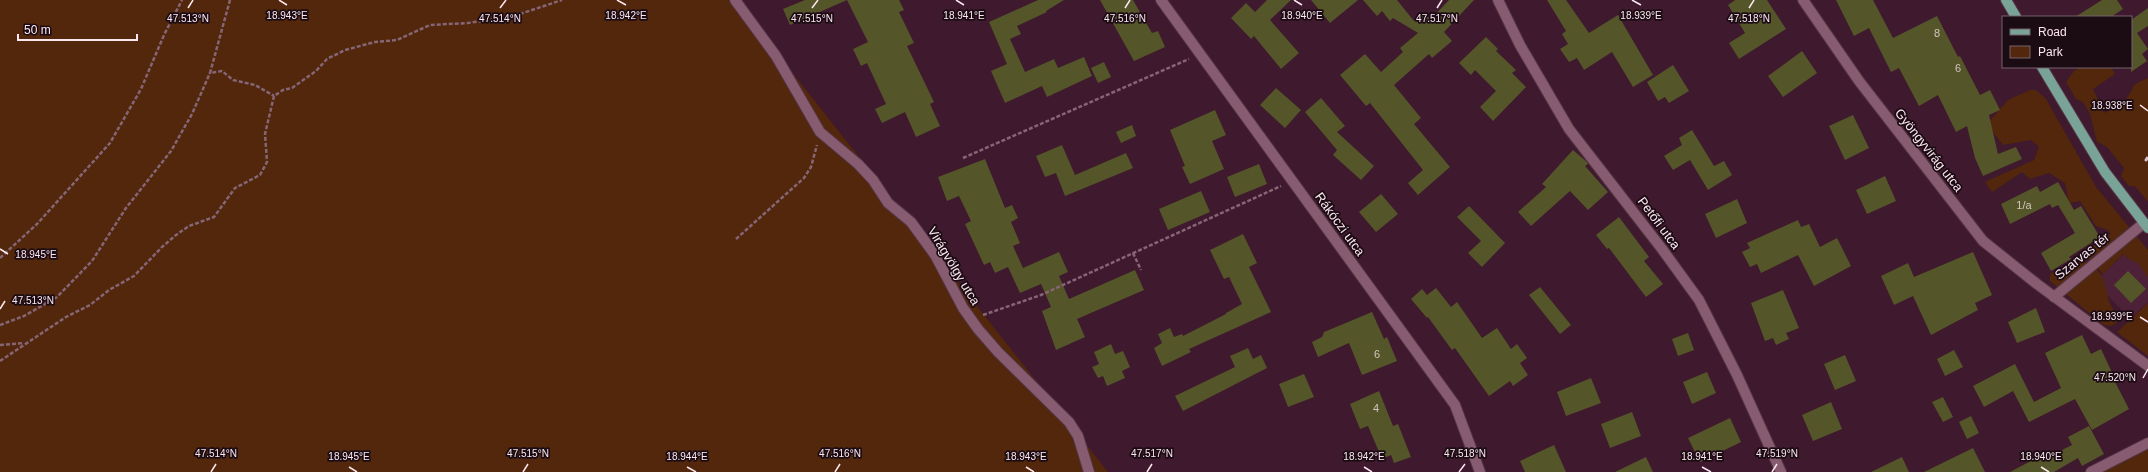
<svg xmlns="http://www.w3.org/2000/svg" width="2148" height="472" viewBox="0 0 2148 472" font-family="Arial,sans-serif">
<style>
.built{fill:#4d2138}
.green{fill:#52270b}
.building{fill:#545529}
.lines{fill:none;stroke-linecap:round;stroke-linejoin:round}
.minor-casing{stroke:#543545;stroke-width:12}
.major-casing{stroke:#543545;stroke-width:12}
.path{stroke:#866676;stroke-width:2.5;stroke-dasharray:4 2;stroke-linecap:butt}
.minor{stroke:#885c70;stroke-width:10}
.major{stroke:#7aa397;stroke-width:10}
.rail{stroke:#dcc4cf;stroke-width:3;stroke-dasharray:5 5;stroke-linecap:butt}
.ticks{fill:none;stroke:#fde8f1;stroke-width:1.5}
.labels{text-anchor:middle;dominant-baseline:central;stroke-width:3.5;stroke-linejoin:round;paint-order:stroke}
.number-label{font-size:11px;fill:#d3c3bf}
.street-label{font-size:13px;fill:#fde8f1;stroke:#1b0b13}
.ticks-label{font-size:10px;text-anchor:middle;fill:#fde8f1;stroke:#1b0b13;stroke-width:3.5;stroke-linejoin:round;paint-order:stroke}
</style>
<rect width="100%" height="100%" fill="#3f192d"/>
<!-- built -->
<path class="built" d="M2129 249 2148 268V302L2130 319 2095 282Z"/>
<!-- green -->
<g class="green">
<path d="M0 0H735L1108 472H0Z"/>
<path d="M2081 67H2111L2115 74 2093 89 2104 113 2123 105 2135 84 2148 78V202L2135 186H2129L2121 176 2124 168 2107 147 2097 142 2090 114 2083 102 2076 99 2066 82 2074 71Z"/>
<path d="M2030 90H2036L2046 99 2096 187 2148 250V278L2138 263 2130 260 2123 254 2103 274 2083 253 2111 234 2108 230 2096 226 2080 201 2069 203 2065 183 2049 173 2030 179 2022 172 1992 192 1985 182 2034 160 2039 147 2031 140 2003 145 1987 124 2008 100Z"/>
<path d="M2081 260C2116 274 2099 296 2117 313V322L2112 326 2104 325 2050 281V274L2074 261Z"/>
<path d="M2148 303V356L2117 332Z"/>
<path d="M2148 443V472H2091Z"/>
</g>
<!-- building -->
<g class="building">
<path d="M805 0H899L904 10 899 12 914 43 907 46 934 102 930 104 940 126 916 137 905 112 882 123 875 109 886 104 867 63 861 66 853 49 868 42 847 0 790 25 783 9Z"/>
<path d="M1038 0H1064L1046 11 1047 12 1017 26 1021 34 1010 39 1025 72 1054 59 1058 68 1084 57 1092 76 1047 97 1042 86 1005 103 991 71 1007 64 989 22Z"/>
<path d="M1100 0H1133L1152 33 1158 31 1165 47 1134 61Z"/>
<path d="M1267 0H1291L1270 20 1299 53 1281 69 1254 36 1251 39 1231 18 1246 3 1255 12Z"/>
<path d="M1311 0H1358L1330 23Z"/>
<path d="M1363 0H1397L1414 21 1422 13 1431 19 1449 0H1474L1444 32 1452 41 1432 58 1429 54 1394 85 1421 118 1414 124 1450 167 1418 195 1408 183 1423 170 1370 103 1366 106 1340 75 1365 54 1381 72 1403 52 1400 48 1418 33 1393 18 1390 21 1382 11 1377 16Z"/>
<path d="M1547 0H1566L1589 33 1618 15 1653 75 1633 87 1612 52 1584 70 1577 58 1569 62 1560 49 1568 44 1562 34 1566 31Z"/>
<path d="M1735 0H1767L1786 29 1739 59 1729 43 1745 33 1728 5Z"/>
<path d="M1836 0H1873L1893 38 1937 16 1958 57 1960 56 1980 95 1990 90 2000 110 1989 115 1998 154 2016 147 2022 159 1983 176 1975 158 1967 126 1956 132 1938 95 1919 106 1899 68 1891 72 1869 28 1854 36Z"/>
<path d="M2102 0H2117L2123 9 2111 17H2075Z"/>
<path d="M2148 8V26L2137 33 2148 49 2142 54 2147 61 2131 72V20Z"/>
<path d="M1486 37 1498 49 1496 51 1516 70 1512 73 1526 87 1493 121 1480 107 1496 91 1475 70 1471 75 1459 63Z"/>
<path d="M1802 51 1817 73 1783 97 1768 76Z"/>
<path d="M1104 62 1111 77 1098 83 1091 68Z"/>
<path d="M1673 65 1689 91 1669 103 1665 97 1658 101 1647 82Z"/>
<path d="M1276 88 1301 110 1285 128 1260 105Z"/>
<path d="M1321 98 1345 126 1337 132 1374 166 1361 180 1333 155 1337 150 1305 112Z"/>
<path d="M1215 110 1226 135 1212 141 1224 169 1190 184 1182 167 1185 166 1170 130Z"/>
<path d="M1853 115 1869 148 1845 160 1829 126Z"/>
<path d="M1132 125 1136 136 1121 143 1116 132Z"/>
<path d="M1692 130 1714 166 1724 161 1732 175 1708 190 1690 160 1673 170 1664 156 1682 145 1679 138Z"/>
<path d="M1062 145 1075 175 1126 153 1133 168 1065 196 1056 173 1045 177 1036 156Z"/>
<path d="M1573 150 1587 162 1588 164 1585 166 1608 192 1588 210 1570 191 1531 226 1518 212 1546 187 1542 184Z"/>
<path d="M985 159 1005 208 1012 205 1018 218 1011 222 1020 243 1013 246 1023 268 1059 252 1068 272 1059 276 1069 299 1135 270 1144 290 1077 319 1085 337 1056 350 1042 311 1051 307 1041 284 1020 293 1008 267 995 273 990 262 984 265 965 224 971 221 959 196 947 201 938 177Z"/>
<path d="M1259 164 1267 184 1235 197 1227 177Z"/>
<path d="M1885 176 1896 201 1867 214 1856 190Z"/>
<path d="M2058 182 2074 210 2081 206 2100 237 2069 257 2071 259 2051 271 2041 253 2075 233 2058 205 2052 208 2050 204 2010 224 2001 204 2037 186 2040 192Z"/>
<path d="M1201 191 1210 212 1168 230 1159 209Z"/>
<path d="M1381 194 1398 214 1376 232 1359 212Z"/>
<path d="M1737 199 1747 223 1716 238 1705 214Z"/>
<path d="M1469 206 1505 243 1482 267 1468 253 1481 241 1457 217Z"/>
<path d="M1619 217 1649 257 1644 261 1663 284 1646 297 1609 248 1607 249 1596 235Z"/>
<path d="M1798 220 1801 227 1809 224 1820 247 1837 238 1851 266 1814 286 1798 255 1761 273 1757 264 1750 267 1742 252 1750 248 1747 243Z"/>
<path d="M1243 234 1257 263 1249 267 1271 312 1189 349 1191 352 1162 366 1154 348 1162 343 1158 334 1170 328 1174 337 1182 334 1183 336 1226 314V313L1242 304 1229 277 1224 279 1210 250Z"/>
<path d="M1973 252 1992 295 1975 303 1978 310 1931 335 1913 296 1894 305 1881 276 1908 263 1914 277Z"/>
<path d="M2128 271 2146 289 2131 303 2114 285Z"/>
<path d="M1540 287 1571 325 1560 334 1529 295Z"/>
<path d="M1436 288 1451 307 1457 302 1482 338 1497 328 1511 349 1517 344 1527 358 1520 363 1528 375 1513 386 1510 381 1489 396 1455 348 1452 350 1428 317 1427 318 1411 299 1422 289 1427 295Z"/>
<path d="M1783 290 1799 328 1786 333 1789 339 1776 345 1773 338 1765 341 1751 303Z"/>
<path d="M2036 308 2045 332 2017 343 2008 322Z"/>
<path d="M1372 312 1384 339 1387 337 1397 361 1362 375 1349 343 1318 357 1312 342 1322 337 1324 332Z"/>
<path d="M1688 333 1694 350 1678 356 1672 339Z"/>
<path d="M2082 335 2091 354 2101 349 2115 379 2114 380 2129 409 2092 430 2075 399 2029 422 2013 391 1984 407 1973 386 2015 364 2034 402 2061 388 2045 353Z"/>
<path d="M1111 344 1115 354 1123 351 1130 367 1122 371 1125 378 1107 386 1103 376 1098 378 1092 367 1099 364 1094 352Z"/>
<path d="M1248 348 1253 359 1261 355 1267 368 1183 411 1175 396 1235 367 1230 356Z"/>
<path d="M1954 350 1963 367 1945 376 1937 359Z"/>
<path d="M1845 355 1856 381 1835 390 1824 364Z"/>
<path d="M1707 372 1716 393 1692 404 1683 382Z"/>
<path d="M1304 374 1314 397 1288 407 1279 384Z"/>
<path d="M1591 378 1601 403 1566 416 1557 392Z"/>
<path d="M1379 391 1393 426 1398 424 1411 457 1394 463 1391 455 1382 459 1368 426 1360 429 1350 404Z"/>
<path d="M1943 397 1953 417 1943 422 1932 402Z"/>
<path d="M1831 402 1842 429 1813 441 1802 415Z"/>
<path d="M1632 412 1641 436 1610 448 1601 424Z"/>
<path d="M1971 416 1979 433 1967 439 1959 422Z"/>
<path d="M1730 418 1741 442 1700 462 1688 438Z"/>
<path d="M2089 426 2104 454 2082 466 2078 458 2054 472H2010L2044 454 2046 458 2072 445 2068 437Z"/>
<path d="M1554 445 1566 472H1525L1520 461Z"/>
<path d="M1973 448 1985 472H1924Z"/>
<path d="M1646 457 1653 472H1615Z"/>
<path d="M1902 457 1909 472H1871Z"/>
</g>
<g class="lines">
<!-- minor casing -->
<g class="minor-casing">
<g id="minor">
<path d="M735 0 776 56 820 132 858 164 873 180 888 203 911 222 935 255 963 308 978 329 998 352 1069 422 1078 436 1089 472"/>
<path d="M1161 0 1455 405 1480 472"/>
<path d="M1498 0 1520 45 1569 129 1662 249 1699 300 1737 375 1781 472"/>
<path d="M1803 0 1859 81 1983 241 2037 284 2148 366"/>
<path d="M2054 297 2144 223"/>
<path d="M2091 472 2148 443"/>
</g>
</g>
<!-- major casing -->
<g class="major-casing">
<g id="major">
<path d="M2006 0 2016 17"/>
<path d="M2042 67 2105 172 2148 228"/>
</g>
</g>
<!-- path -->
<g class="path">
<path d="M230 0 210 73 222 71 233 80 255 85 274 96"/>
<path d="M963 158 1189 59"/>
<path d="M736 239 804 178 811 167 817 145"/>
<path d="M1133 253 1141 270"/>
<path d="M0 258 37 224 110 143 141 89 164 35 182 0"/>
<path d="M983 315 1041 295 1281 186"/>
<path d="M0 325 24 316 57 297 92 261 126 208 171 151 192 114 210 73"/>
<path d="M0 345 24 343"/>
<path d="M0 361 66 317 90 305 109 290 134 276 162 247 176 235 189 226 214 217 235 188 260 175 267 162 265 134 274 96 283 90 292 88 316 71 327 59 345 50 375 42 397 40 430 25 468 23 511 17 562 0"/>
</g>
<!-- minor -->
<use href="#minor" class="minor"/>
<!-- major -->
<use href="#major" class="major"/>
<!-- rail -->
<path class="rail" d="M2148 157 2146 160 2148 157"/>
</g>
<!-- ticks -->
<path class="ticks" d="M279 0 287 5M617 0 626 5M956 0 964 5M1294 0 1302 5M1632 0 1641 5M188 8 193 0M500 8 506 0M812 8 818 0M1125 8 1130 0M1437 8 1442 0M1749 8 1754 0M2140 105 2148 111M0 249 8 254M0 309 5 301M2140 317 2148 322M2143 378 2148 369M349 467 357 472M687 467 696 472M1026 467 1034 472M1364 467 1372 472M1702 467 1711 472M2041 467 2049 472M211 472 216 464M523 472 528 464M835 472 840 464M1147 472 1152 464M1459 472 1465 464M1772 472 1777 464"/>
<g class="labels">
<!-- number labels -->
<g class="number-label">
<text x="1937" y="33">8</text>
<text x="1958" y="68">6</text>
<text x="2024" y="205">1/a</text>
<text x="1377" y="354">6</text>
<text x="1376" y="408">4</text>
</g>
<!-- street labels -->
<g class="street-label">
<text transform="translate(1929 150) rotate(52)">Gyöngyvirág utca</text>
<text transform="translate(1659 223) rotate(53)">Petőfi utca</text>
<text transform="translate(1340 224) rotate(54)">Rákóczi utca</text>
<text transform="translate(2082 256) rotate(-39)">Szarvas tér</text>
<text transform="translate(954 266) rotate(59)">Virágvölgy utca</text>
</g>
</g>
<g class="ticks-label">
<text x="1641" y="19">18.939°E</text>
<text x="287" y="19">18.943°E</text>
<text x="626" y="19">18.942°E</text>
<text x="964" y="19">18.941°E</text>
<text x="1302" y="19">18.940°E</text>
<text x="188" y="22">47.513°N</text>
<text x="500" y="22">47.514°N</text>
<text x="812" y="22">47.515°N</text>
<text x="1125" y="22">47.516°N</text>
<text x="1437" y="22">47.517°N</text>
<text x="1749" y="22">47.518°N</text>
<text x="2112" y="109">18.938°E</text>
<text x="36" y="258">18.945°E</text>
<text x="33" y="304">47.513°N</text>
<text x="2112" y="320">18.939°E</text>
<text x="2115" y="381">47.520°N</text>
<text x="216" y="457">47.514°N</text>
<text x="528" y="457">47.515°N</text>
<text x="840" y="457">47.516°N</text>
<text x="1152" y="457">47.517°N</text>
<text x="1465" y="457">47.518°N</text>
<text x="1777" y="457">47.519°N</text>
<text x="349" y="460">18.945°E</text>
<text x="687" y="460">18.944°E</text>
<text x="1026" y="460">18.943°E</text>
<text x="1364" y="460">18.942°E</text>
<text x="1702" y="460">18.941°E</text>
<text x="2041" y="460">18.940°E</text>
</g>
<!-- legend -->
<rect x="2002" y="16" width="130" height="52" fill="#1b0b13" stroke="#75636c"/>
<rect x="2010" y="29" width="20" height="6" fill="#7aa397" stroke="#75636c"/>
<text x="2038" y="36" font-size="12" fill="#fde8f1">Road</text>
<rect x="2010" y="46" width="20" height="12" fill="#52270b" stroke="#75636c"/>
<text x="2038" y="56" font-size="12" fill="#fde8f1">Park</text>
<!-- scale -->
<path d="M18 34v6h119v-6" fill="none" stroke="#fde8f1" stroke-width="2"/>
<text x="24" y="34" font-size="12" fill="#fde8f1" stroke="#1b0b13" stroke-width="3" paint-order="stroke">50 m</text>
</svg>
